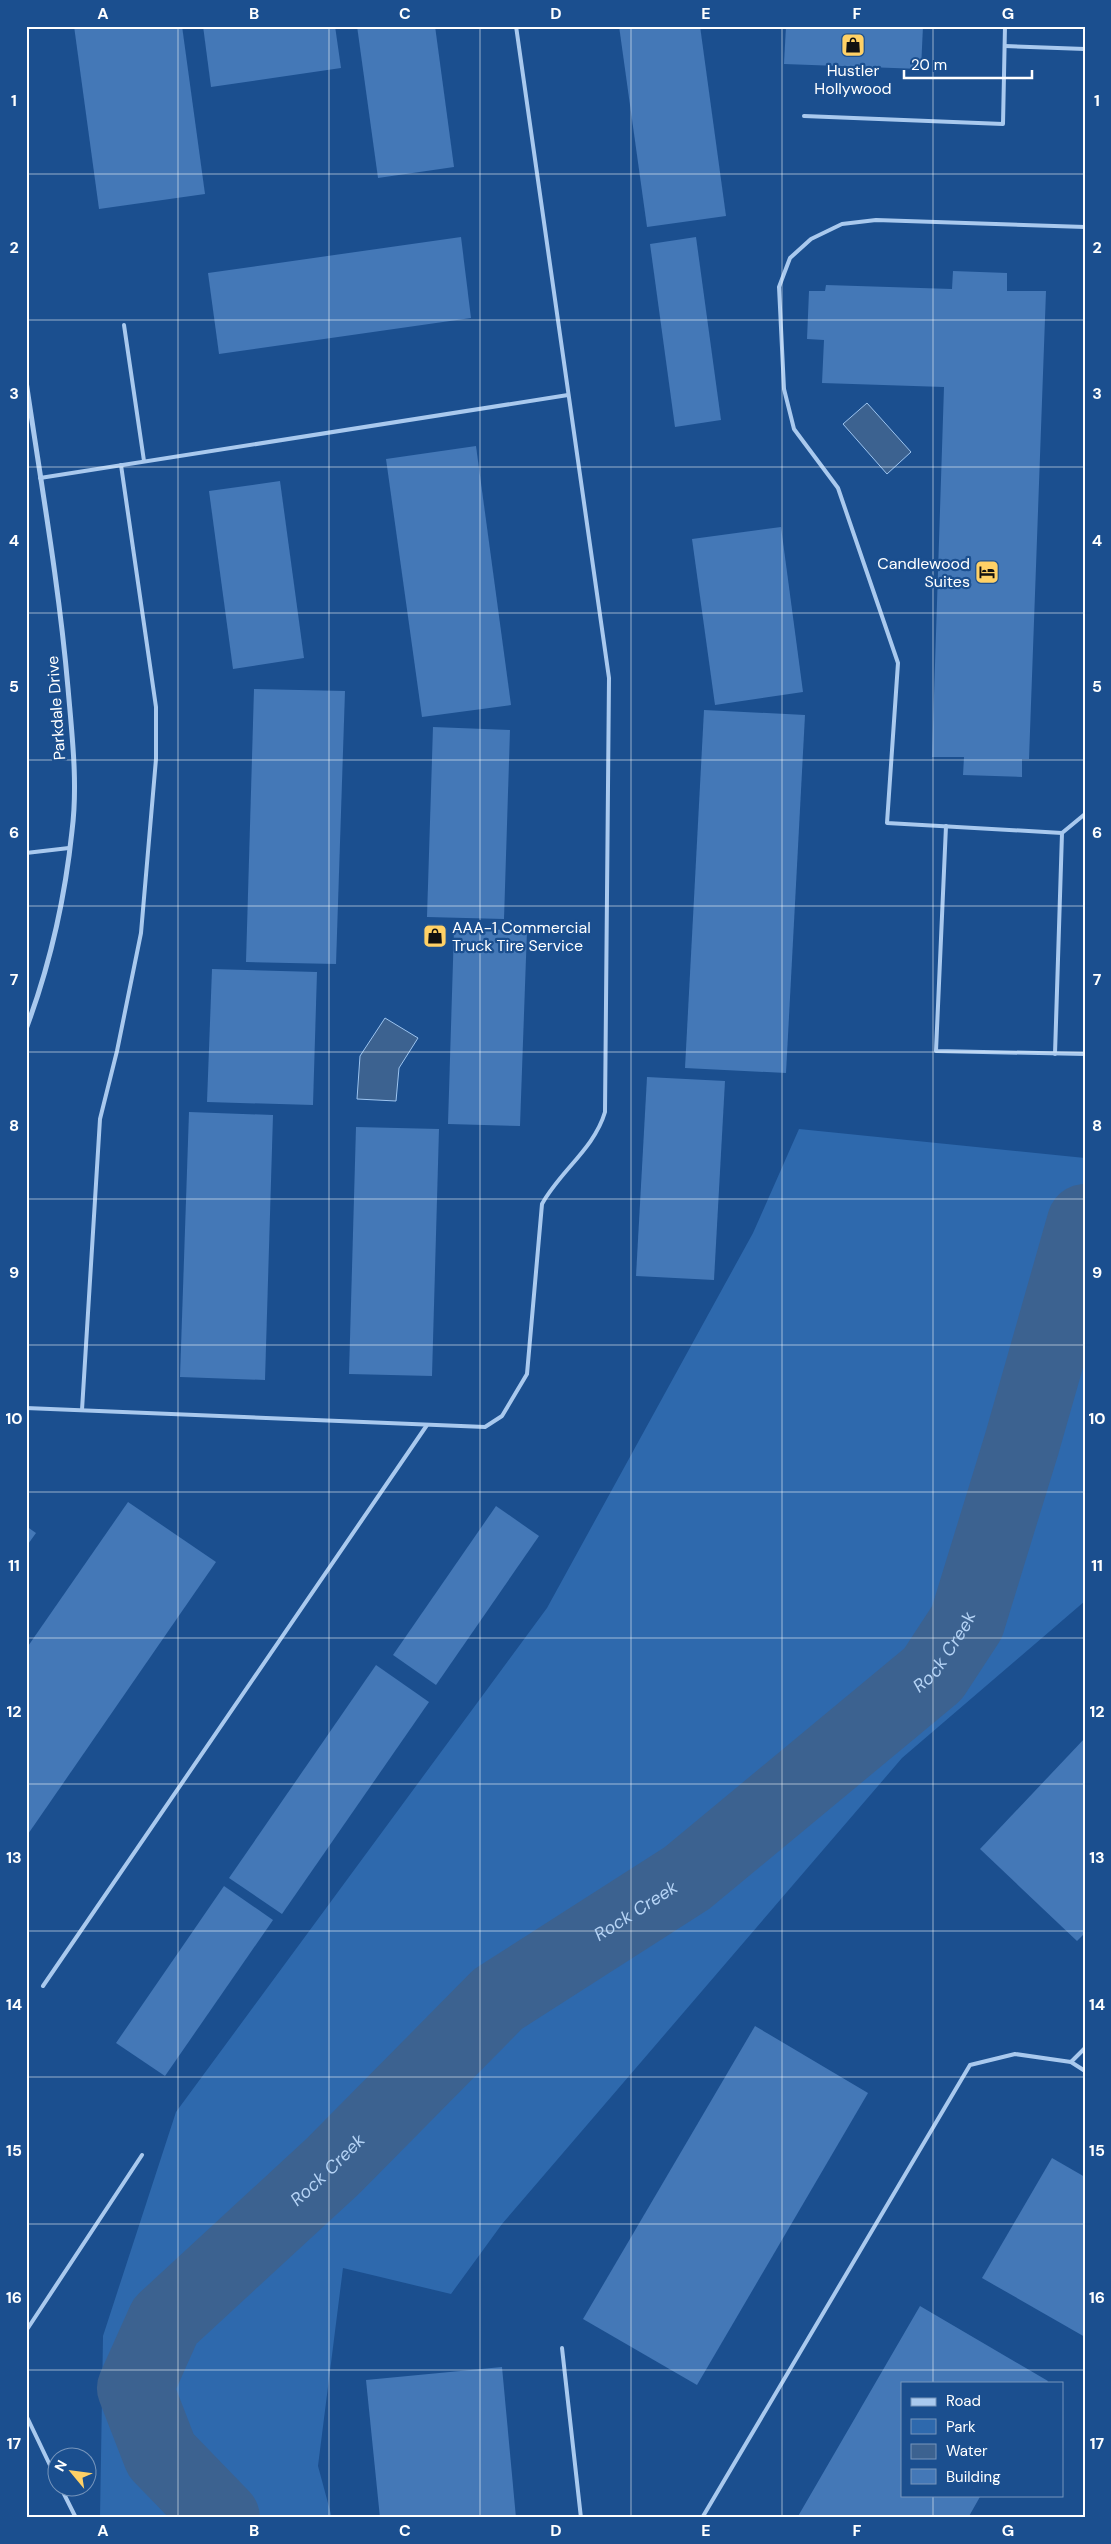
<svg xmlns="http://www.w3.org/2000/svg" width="1111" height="2544" viewBox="0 0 1111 2544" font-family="'DM Sans',sans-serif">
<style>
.green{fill:#2e69ad}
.water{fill:#3c6290;stroke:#9cc4f0}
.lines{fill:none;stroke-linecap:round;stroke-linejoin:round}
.river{stroke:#3c6290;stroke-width:76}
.building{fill:#4478b7}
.service{stroke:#a9c9ee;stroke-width:4}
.minor{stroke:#a9c9ee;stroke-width:5}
.grid{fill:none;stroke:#fff;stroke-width:1;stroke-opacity:0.55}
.labels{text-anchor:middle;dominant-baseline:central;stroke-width:4.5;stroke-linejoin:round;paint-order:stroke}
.poi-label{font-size:16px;fill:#fff;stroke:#1b4f8f}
.street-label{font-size:16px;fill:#fff;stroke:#1b4f8f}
.water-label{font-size:18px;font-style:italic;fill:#b5d3f5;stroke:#1b4f8f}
.neatline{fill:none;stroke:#fff;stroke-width:2}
.grid-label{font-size:16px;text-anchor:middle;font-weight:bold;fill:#fff}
</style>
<rect width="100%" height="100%" fill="#1b4f8f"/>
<!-- green -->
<path class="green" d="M799 1129 1085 1158V1601L902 1758 502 2224 451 2294 343 2268 318 2466 332 2518H100L103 2336 176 2112 547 1608 753 1233Z"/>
<!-- water -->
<g class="water">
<path d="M867 403 911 452 887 474 843 424Z"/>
<path d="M385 1018 418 1038 399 1068 396 1101 357 1099 360 1056Z"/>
</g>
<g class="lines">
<!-- river -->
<path class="river" id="s1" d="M222 2518 161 2455 135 2388 165 2321 333 2166 498 1999 687 1878 933 1674 967 1622 1022 1443 1085 1222"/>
</g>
<!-- building -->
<g class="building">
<path d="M74 26H182L205 194 99 209Z"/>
<path d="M203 26H335L341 68 211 87Z"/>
<path d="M357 26H435L454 167 378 178Z"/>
<path d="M619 26H700L726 216 647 227Z"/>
<path d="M786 26H923L921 69 784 64Z"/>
<path d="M461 237 471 318 219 354 208 273Z"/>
<path d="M696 237 721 420 675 427 650 244Z"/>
<path d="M953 271 1007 273V291H1046L1029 759H1022V777L963 775 964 757H932L944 387 822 383 824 340 807 339 809 291H825L826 285 952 289Z"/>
<path d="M476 446 511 705 422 717 386 459Z"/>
<path d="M280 481 304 658 233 669 209 491Z"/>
<path d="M781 527 803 692 715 705 692 539Z"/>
<path d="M254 689 345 691 336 964 246 962Z"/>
<path d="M704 710 805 715 786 1073 685 1068Z"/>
<path d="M433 727 510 730 504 919 427 917Z"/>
<path d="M454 929 527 930 520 1126 448 1124Z"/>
<path d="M212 969 317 972 313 1105 207 1102Z"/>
<path d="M647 1077 725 1081 714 1280 636 1276Z"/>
<path d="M189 1112 273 1115 265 1380 180 1377Z"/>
<path d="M356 1127 439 1129 432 1376 349 1374Z"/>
<path d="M128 1502 216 1562 26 1837V1649Z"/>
<path d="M496 1506 539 1536 436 1685 393 1655Z"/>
<path d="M26 1526 36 1533 26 1547Z"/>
<path d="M376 1665 429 1702 282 1914 229 1878Z"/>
<path d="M1085 1738V1933L1077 1941 980 1849Z"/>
<path d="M224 1886 273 1920 165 2076 116 2043Z"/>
<path d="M755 2026 868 2093 697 2385 583 2319Z"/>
<path d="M1052 2158 1085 2177V2337L982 2278Z"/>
<path d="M920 2306 1048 2381 1047 2383H902V2495H981L968 2518H797Z"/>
<path d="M502 2367 516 2518H380L366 2380Z"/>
</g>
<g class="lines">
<!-- service -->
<g class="service">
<path d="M1005 46 1085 49"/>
<path d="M804 116 1003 124 1005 26"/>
<path d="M1085 258V300"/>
<path d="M124 325 144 461"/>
<path d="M40 478 568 395"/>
<path d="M946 826 936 1051 1085 1054"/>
<path d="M1062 833 887 823 898 663 838 488 794 429 784 389 779 287 790 258 811 239 842 224 876 220 1085 227"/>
<path d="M26 853 69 848"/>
<path d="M1055 1054 1062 833 1085 814"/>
<path d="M26 1408 485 1427 502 1416 527 1374 542 1204C560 1171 594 1149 605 1112L609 678 516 26"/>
<path d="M82 1410 100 1119 117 1051 141 933 156 759V707L121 465"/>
<path d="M43 1986 427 1425"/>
<path d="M1071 2062 1085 2071"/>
<path d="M26 2331 142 2155"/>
<path d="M562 2348 581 2518"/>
<path d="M26 2415 58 2482"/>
<path d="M60 2486 76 2518"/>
<path d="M702 2518 970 2065 1015 2054 1071 2062 1085 2048"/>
</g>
<!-- minor -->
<path class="minor" d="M26 381C41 483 59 585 68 688 72 735 78 784 72 831 65 898 50 965 26 1029"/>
</g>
<!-- grid -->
<path class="grid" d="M178 26V2518M329 26V2518M480 26V2518M631 26V2518M782 26V2518M933 26V2383M26 174H1085M26 320H1085M26 467H1085M26 613H1085M26 760H1085M26 906H1085M26 1052H1085M26 1199H1085M26 1345H1085M26 1492H1085M26 1638H1085M26 1784H1085M26 1931H1085M26 2077H1085M26 2224H1085M26 2370H1085M933 2495V2518"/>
<!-- icons -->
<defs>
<g id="shop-square" transform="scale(1.25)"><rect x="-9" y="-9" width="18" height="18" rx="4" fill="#ffd166" stroke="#1b4f8f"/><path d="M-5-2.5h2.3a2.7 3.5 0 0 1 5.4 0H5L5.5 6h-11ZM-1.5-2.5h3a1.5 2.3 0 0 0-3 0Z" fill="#111"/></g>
<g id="hotel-square" transform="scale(1.25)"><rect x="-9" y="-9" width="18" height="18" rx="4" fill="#ffd166" stroke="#1b4f8f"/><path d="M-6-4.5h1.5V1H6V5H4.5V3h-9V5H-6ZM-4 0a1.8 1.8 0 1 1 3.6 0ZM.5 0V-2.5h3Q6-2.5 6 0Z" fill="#111"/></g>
</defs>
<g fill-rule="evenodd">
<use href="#shop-square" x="853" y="45"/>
<use href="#hotel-square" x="987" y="572"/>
<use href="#shop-square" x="435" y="936"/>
</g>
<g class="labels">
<!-- poi labels -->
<g class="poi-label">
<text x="853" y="70">Hustler<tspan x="853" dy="18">Hollywood</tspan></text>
<text x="970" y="563" text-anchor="end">Candlewood<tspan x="970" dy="18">Suites</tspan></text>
<text x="452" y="927" text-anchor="start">AAA-1 Commercial<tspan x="452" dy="18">Truck Tire Service</tspan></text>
</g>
<!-- street labels -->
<g class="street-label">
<text transform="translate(56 708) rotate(-94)">Parkdale Drive</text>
</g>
<!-- water labels -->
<g class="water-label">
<text stroke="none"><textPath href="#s1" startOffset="1265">Rock Creek</textPath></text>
<text stroke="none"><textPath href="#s1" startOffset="860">Rock Creek</textPath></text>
<text stroke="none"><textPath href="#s1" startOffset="455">Rock Creek</textPath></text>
</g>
</g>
<!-- border -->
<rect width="1111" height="2544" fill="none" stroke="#1b4f8f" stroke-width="55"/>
<!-- legend -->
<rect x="901" y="2382" width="162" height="115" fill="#1b4f8f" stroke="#7695bc"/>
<rect x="911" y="2398" width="25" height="8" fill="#a9c9ee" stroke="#7695bc"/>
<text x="946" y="2406" font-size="15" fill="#ffffff">Road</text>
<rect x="911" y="2419" width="25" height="15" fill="#2e69ad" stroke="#7695bc"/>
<text x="946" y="2432" font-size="15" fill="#ffffff">Park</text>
<rect x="911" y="2444" width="25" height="15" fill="#3c6290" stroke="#7695bc"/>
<text x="946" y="2456" font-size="15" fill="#ffffff">Water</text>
<rect x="911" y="2469" width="25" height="15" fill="#4478b7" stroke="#7695bc"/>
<text x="946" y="2482" font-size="15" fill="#ffffff">Building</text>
<!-- north arrow -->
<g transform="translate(72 2472) rotate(299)"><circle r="24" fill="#1b4f8f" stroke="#7695bc"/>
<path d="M0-4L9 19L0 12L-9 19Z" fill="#ffd166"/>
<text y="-8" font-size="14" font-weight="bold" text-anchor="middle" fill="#ffffff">N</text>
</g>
<!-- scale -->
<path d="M904 70v8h128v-8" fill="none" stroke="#ffffff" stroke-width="2.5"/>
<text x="911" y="70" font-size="15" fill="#ffffff" stroke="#1b4f8f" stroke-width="4" paint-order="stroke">20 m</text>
<rect x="28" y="28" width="1056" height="2488" class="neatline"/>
<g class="grid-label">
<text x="103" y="19">A</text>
<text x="254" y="19">B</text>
<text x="405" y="19">C</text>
<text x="556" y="19">D</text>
<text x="706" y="19">E</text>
<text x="857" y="19">F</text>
<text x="1008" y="19">G</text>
<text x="14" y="106">1</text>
<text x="1097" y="106">1</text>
<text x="14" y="253">2</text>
<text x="1097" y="253">2</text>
<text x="14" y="399">3</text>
<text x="1097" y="399">3</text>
<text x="14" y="546">4</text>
<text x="1097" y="546">4</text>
<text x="14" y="692">5</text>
<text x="1097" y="692">5</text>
<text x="14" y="838">6</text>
<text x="1097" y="838">6</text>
<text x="14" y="985">7</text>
<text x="1097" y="985">7</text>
<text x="14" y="1131">8</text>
<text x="1097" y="1131">8</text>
<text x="14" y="1278">9</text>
<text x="1097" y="1278">9</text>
<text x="14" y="1424">10</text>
<text x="1097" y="1424">10</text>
<text x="14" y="1571">11</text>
<text x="1097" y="1571">11</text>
<text x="14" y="1717">12</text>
<text x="1097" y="1717">12</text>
<text x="14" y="1863">13</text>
<text x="1097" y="1863">13</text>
<text x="14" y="2010">14</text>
<text x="1097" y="2010">14</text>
<text x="14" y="2156">15</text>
<text x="1097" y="2156">15</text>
<text x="14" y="2303">16</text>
<text x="1097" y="2303">16</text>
<text x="14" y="2449">17</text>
<text x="1097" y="2449">17</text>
<text x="103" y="2536">A</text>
<text x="254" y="2536">B</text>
<text x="405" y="2536">C</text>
<text x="556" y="2536">D</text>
<text x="706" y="2536">E</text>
<text x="857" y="2536">F</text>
<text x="1008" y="2536">G</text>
</g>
</svg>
